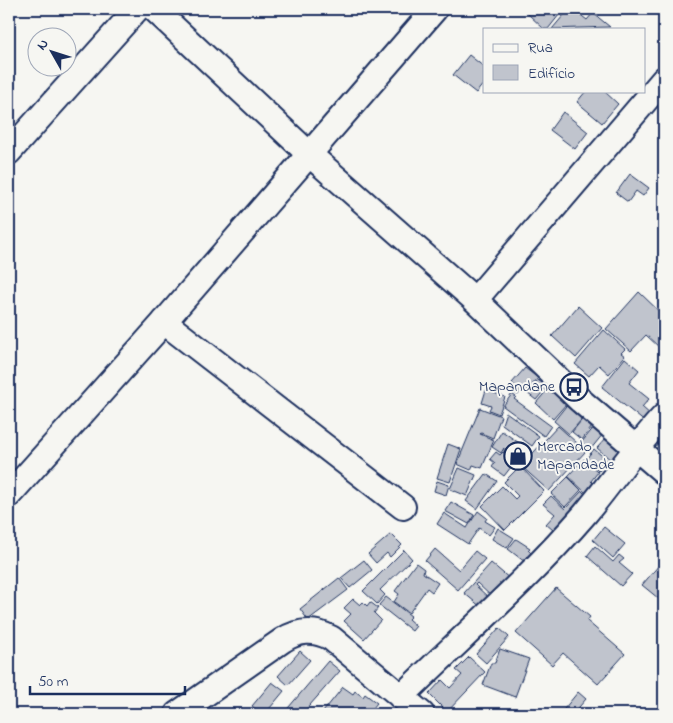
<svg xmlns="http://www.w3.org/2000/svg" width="673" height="723" viewBox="0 0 673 723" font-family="'Indie Flower',sans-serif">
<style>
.building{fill:#c0c4cd;stroke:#1b2f5e}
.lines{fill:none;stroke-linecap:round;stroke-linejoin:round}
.minor-casing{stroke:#1b2f5e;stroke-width:28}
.minor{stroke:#f6f6f2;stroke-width:24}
.labels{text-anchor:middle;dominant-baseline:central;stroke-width:4;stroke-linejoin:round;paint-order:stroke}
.poi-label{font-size:16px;fill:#1b2f5e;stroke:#f6f6f2;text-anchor:end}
</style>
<rect width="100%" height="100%" fill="#f6f6f2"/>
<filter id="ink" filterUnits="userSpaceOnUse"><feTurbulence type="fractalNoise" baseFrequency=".02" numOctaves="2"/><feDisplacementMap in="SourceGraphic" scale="10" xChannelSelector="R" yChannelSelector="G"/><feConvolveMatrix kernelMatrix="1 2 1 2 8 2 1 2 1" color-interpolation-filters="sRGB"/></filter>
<g filter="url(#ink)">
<!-- building -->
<g class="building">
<path d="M533 9H562L563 10 548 29H544L528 14Z"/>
<path d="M569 9H573L587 20 593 13 610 27 552 29Z"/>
<path d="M469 55 484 67V83L476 93 453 75Z"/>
<path d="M586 91H604L618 104 602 123 577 102Z"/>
<path d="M563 112 588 132 575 149 550 130Z"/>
<path d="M630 174 649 188 643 196 636 191 628 202 616 193Z"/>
<path d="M639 292 664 316V343L660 348 646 335 631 351 606 329Z"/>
<path d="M578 306 602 328 576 358 552 336Z"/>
<path d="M604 330 625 349 621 353 625 356 609 374 599 365 589 376 575 364Z"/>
<path d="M625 358 639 370 629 383 649 399 642 407 652 416 646 423 602 387Z"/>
<path d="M525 368 538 378 526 392 522 389 518 395 512 390 515 386 512 383Z"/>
<path d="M538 380 547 387 536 400 527 393Z"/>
<path d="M549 388 567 403 553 419 536 403Z"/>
<path d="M486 390 505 397 499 414 489 410 491 406 482 403Z"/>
<path d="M512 394 516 397 514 399 551 426 544 436 503 406Z"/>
<path d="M566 406 582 419 569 434 554 421Z"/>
<path d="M480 408 501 416 493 438 481 433 480 434 494 440 482 468 473 465 471 470 457 464Z"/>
<path d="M506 412 539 436 532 446 502 424Z"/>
<path d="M585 416 595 423 582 440 572 432Z"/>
<path d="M558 426 586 451 549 491 521 466Z"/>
<path d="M595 426 603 434 590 450 581 443Z"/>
<path d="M502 431 522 445 517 452 522 456 518 461 504 452V448L501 453 492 447Z"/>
<path d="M608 436 626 445 612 461 597 448Z"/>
<path d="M448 444 461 449 450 482 437 478Z"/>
<path d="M594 449 608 461 599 471 586 459Z"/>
<path d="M496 452 500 455 503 452 515 462 504 476 492 467 495 463 490 459Z"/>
<path d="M584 459 598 472 591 481 594 484 586 493 568 476Z"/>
<path d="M520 466 544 491 505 530 482 506 502 486 515 499 518 496 504 482Z"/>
<path d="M459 468 476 475 467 496 450 489Z"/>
<path d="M486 474 497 481 477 509 466 501Z"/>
<path d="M568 477 581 490 565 507 551 494Z"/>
<path d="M437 481 449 485 446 495 434 491Z"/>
<path d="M582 491 586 495 553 530 546 524 555 514 543 504 551 496 565 509Z"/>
<path d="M451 502 474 515 469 524 445 511Z"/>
<path d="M478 511 487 518 485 521 495 527 489 535 479 528 468 544 437 524 444 513 467 528Z"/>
<path d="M604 527 625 544 613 558 593 540Z"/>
<path d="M498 528 514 538 507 548 492 539Z"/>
<path d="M391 534 402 545 390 557 387 553 376 563 368 554Z"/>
<path d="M516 539 530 548 528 550 531 553 525 562 508 549Z"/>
<path d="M595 546 613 562 619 555 624 559 619 563 632 574 621 586 587 556Z"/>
<path d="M435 549 459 570 475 551 485 559 458 590 425 561Z"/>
<path d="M404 550 412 559 380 590 385 595 377 604 363 591Z"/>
<path d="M364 560 372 570 350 588 341 578Z"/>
<path d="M416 563 424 569 423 573 438 583 432 592 427 588 409 613 394 602 399 594 395 591Z"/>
<path d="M491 563 510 579 493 598 477 583 475 585 489 598 481 607 464 593Z"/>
<path d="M660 564 664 568V603L642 585Z"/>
<path d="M339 578 348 590 308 620 300 609Z"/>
<path d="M556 588 590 617 587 621 625 654 598 684 563 653 552 665 516 633Z"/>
<path d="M386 597 411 616 408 619 416 626 412 631 379 605Z"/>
<path d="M353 599 360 605 363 602 367 606 370 602 378 608 374 613 381 620 364 639 344 621 351 614 344 608Z"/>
<path d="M499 628 509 637 486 663 476 654Z"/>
<path d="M500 649 529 659 515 697 483 685 491 663H495Z"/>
<path d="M300 651 310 660 288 685 278 676Z"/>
<path d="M469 657 485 672 447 712 429 694 442 680 450 688 462 675 456 670Z"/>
<path d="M328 661 340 671 302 714H283Z"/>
<path d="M272 682 284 691 265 714H262L252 706Z"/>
<path d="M343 687 353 694 355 691 363 697 365 694 377 703 368 714H325L323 712Z"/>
<path d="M578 692 586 699 573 714H560Z"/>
</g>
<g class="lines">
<!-- minor casing -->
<g class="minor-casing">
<g id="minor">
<path d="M154 9 309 154 475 300 581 401 664 472"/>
<path d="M9 152 137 9"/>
<path d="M475 300 664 79"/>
<path d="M164 322 403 507"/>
<path d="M9 495 164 322 435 9"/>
<path d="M401 697C462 637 529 579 585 514 612 482 635 447 664 416"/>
<path d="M177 714 283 640C299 630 314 629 331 638L422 714"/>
</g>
</g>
<!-- minor -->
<use href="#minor" class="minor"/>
</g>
</g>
<!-- icons -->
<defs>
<g id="bus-ring" transform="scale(1.4375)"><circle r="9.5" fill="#f6f6f2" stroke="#1b2f5e" stroke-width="1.5"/><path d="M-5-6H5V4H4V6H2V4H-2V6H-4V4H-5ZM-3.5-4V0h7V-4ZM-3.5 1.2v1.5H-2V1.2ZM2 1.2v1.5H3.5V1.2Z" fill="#1b2f5e"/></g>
<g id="shop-ring" transform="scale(1.4375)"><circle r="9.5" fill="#f6f6f2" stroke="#1b2f5e" stroke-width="1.5"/><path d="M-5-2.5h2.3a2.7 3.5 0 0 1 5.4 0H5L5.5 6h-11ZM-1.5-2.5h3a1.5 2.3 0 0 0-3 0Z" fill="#1b2f5e"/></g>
</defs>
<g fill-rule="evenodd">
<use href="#bus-ring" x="574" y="387"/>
<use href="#shop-ring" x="518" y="456"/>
</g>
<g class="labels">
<!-- poi labels -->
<g class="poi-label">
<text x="555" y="387">Mapandane</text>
<text x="537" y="447" text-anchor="start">Mercado<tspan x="537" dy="18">Mapandade</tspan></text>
</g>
</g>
<!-- margin -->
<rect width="673" height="723" fill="none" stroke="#f6f6f2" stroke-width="30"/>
<rect x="15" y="15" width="643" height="693" fill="none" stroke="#1b2f5e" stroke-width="2" filter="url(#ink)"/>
<!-- legend -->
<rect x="483" y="28" width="162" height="65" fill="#f6f6f2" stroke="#9ea6b7"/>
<rect x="493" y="44" width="25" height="8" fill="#f6f6f2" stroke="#9ea6b7"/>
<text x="528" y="52" font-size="15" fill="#1b2f5e">Rua</text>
<rect x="493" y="65" width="25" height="15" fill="#c0c4cd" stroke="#9ea6b7"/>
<text x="528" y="78" font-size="15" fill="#1b2f5e">Edifício</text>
<!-- north arrow -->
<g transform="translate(52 52) rotate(309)"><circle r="24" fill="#f6f6f2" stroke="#9ea6b7"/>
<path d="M0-4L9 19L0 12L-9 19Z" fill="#1b2f5e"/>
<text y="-8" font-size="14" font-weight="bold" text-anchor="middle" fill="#1b2f5e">N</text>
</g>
<!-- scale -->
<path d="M30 686v8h155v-8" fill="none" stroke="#1b2f5e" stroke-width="2.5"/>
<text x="38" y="686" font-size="15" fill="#1b2f5e" stroke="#f6f6f2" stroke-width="4" paint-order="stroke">50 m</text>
</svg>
